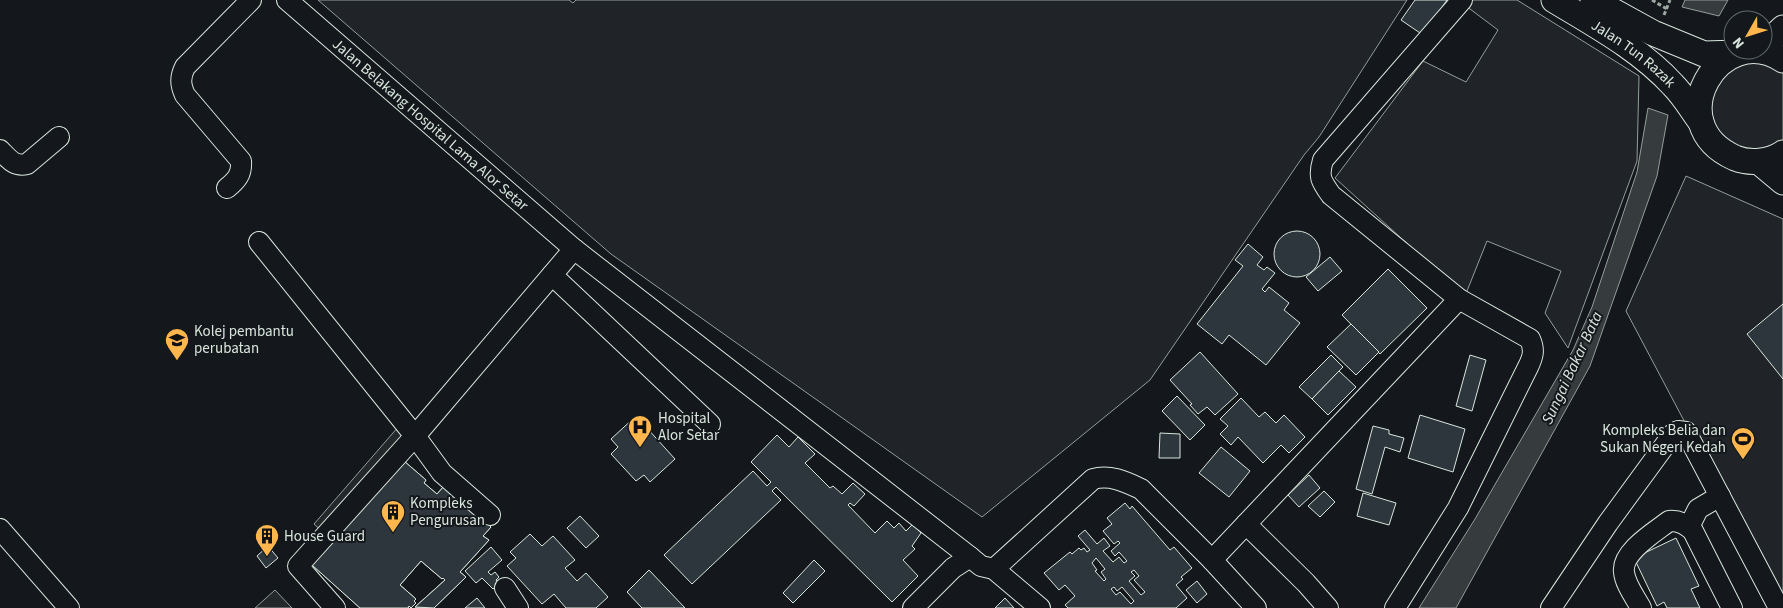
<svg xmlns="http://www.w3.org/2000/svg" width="1783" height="608" viewBox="0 0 1783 608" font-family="'Source Sans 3',sans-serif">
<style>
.green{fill:#202428;stroke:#939e99}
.parking{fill:#24282b;stroke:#939e99}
.water{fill:#363b3e;stroke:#939e99}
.building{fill:#2c363c;stroke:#d8e6dc;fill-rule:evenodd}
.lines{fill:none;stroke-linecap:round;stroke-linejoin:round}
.minor-casing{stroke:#d8e6dc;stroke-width:22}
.major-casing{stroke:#d8e6dc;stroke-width:27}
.path{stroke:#9da8a2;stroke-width:3;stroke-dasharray:4 2.5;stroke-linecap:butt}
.minor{stroke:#14181c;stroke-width:20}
.major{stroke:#14181c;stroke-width:25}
.labels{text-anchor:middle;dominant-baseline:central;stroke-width:4;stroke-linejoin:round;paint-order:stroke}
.street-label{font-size:15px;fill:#d8e6dc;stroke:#14181c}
.poi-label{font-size:15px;fill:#d8e6dc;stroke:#14181c;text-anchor:start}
.water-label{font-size:16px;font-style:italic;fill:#d8e6dc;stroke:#14181c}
</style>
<rect width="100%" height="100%" fill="#14181c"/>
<!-- green -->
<g class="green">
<path d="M318 0H569L573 3 576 0H1407L1319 137 1304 155 1150 380 982 517 611 254Z"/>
<path d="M1472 0H1517L1639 76 1637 161 1568 348 1545 313 1561 271 1487 241 1465 296 1335 178 1423 61 1466 82 1498 30 1466 6Z"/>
<path d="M1742 60 1775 64 1783 69V144L1767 152 1734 148 1711 124 1710 90Z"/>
<path d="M1686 176 1783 219V608L1626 311Z"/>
</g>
<!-- parking -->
<g class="parking">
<path d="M399 426 416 442 330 539 314 524Z"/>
<path d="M275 590 292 608H255Z"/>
</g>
<!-- water -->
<g class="water">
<path d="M1685 0H1728L1719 16 1682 7Z"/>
<path d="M1648 108 1668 115 1657 176 1590 366 1456 608H1419L1475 519 1573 350 1592 307 1637 172Z"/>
</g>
<!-- building -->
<g class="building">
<path d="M1415 0H1447L1423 35 1401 20Z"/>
<circle cx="1297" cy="254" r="23"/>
<path d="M1248 244 1263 257 1257 265 1264 270 1267 267 1275 273 1262 289 1265 292 1269 287 1289 303 1284 310 1300 323 1266 365 1229 335 1222 344 1197 324 1243 266 1235 260Z"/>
<path d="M1330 257 1342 271 1318 291 1306 277Z"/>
<path d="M1388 269 1427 308 1380 354 1342 315Z"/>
<path d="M1783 304V379L1747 334Z"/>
<path d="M1351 324 1379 352 1356 375 1327 347Z"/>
<path d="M1200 352 1238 394 1215 415 1207 407 1198 414 1190 405 1192 404 1170 380Z"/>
<path d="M1331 355 1343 367 1312 399 1299 387Z"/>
<path d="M1470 355 1486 360 1472 411 1456 406Z"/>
<path d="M1339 371 1356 387 1328 415 1312 399Z"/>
<path d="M1177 396 1205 425 1190 440 1162 411Z"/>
<path d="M1241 398 1259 417 1265 412 1276 423 1284 415 1305 437 1289 453 1281 445 1263 463 1238 437 1231 445 1220 434 1228 426 1220 419Z"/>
<path d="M1420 415 1465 429 1453 472 1408 458Z"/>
<path d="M636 416 675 459 650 482 644 475 636 481 611 454 618 447 611 439Z"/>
<path d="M1373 426 1389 430V434L1404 438 1400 452 1385 447 1372 494 1356 489Z"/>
<path d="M1160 433 1180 434V458H1159Z"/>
<path d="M777 435 789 447 798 437 815 454 805 463 830 488 833 486 842 494 853 483 865 494 854 506 850 503 848 505 875 533 887 521 894 528 899 523 906 531 913 524 921 533 912 546 915 549 903 560 918 576 892 602 776 487 772 491 781 500 692 584 664 555 753 471 767 486 771 482 751 462Z"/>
<path d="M1221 447 1250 471 1229 497 1199 473Z"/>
<path d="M404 461 426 480 424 483 437 494 445 485 491 527 483 536 489 540 460 572 466 577 434 608 415 607 445 580 443 578 442 579 421 561 400 585 416 599 414 601 416 603 411 608 409 606 408 608H360L312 565ZM428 513 431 516 419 529 416 527ZM466 520 469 523 451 542 447 537 438 547 436 544 448 531 453 535ZM472 540 475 542 457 563 455 561 463 552 461 551Z"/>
<path d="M404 461 426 480 424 483 437 494 445 485 491 527 483 536 489 540 460 572 466 577 434 608 415 607 445 580 443 578 442 579 421 561 400 585 416 599 414 601 416 603 411 608 409 606 408 608H360L312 565Z"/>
<path d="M1309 475 1320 488 1299 507 1288 495Z"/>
<path d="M1324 491 1335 502 1320 517 1308 506Z"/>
<path d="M1363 493 1396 503 1389 525 1357 516Z"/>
<path d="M1125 503 1130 509 1132 506 1170 550 1174 547 1192 568 1181 577 1183 579 1176 585 1187 598 1176 608H1068L1065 605 1075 596 1065 585 1059 590 1044 573 1070 552 1072 554 1079 548 1081 550 1084 548 1087 552 1090 550 1078 536 1085 530 1097 544 1104 538 1110 546 1103 551 1113 562 1119 557 1124 563 1127 561 1119 552 1115 556 1111 551 1120 543 1118 541 1114 544 1103 531 1112 524 1107 518ZM1096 558 1105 569 1101 572 1106 579 1104 581 1095 571 1097 570 1092 563ZM1134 570 1139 576 1134 580 1145 592 1141 595 1129 581 1135 576 1131 572ZM1114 587 1117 591 1122 587 1134 601 1131 604 1120 592 1116 595 1111 589Z"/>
<path d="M580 516 599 536 586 548 567 528Z"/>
<path d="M530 534 542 546 553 536 575 560 565 568 577 581 586 573 608 597 596 608H566L554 594 542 604 507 566 516 558 510 552Z"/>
<path d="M1676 538 1699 586 1691 589 1700 608H1667L1664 602 1657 606 1634 558Z"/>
<path d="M268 546 278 558 266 568 257 556Z"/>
<path d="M491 547 502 560 488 572 491 575 495 572 499 577 496 580 499 584 493 589 482 578 476 583 465 571Z"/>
<path d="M814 560 825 571 793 603 783 593Z"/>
<path d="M649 570 685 608H642L627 592Z"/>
<path d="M1197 581 1207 594 1197 603 1186 590Z"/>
<path d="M477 598 485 608H465Z"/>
<path d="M1005 598 1014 608H995Z"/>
</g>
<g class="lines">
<!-- minor casing -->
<g class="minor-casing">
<g id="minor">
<path id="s1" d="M287 0 574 249 970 557"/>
<path d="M0 150C9 159 14 167 27 164L59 137"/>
<path d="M227 188C237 180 242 174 241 161L185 95C180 84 180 77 185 67L251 0"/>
<path d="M259 242 415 436 442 473 490 515"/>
<path d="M552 275 710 424"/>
<path d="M1246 524 1306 583 1328 608"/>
<path d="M1689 527 1698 509 1720 496"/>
<path d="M0 529 69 608"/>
<path d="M1212 560 1459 299"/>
<path d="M994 569 1093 479C1110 474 1126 482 1141 489L1212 560 1256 608"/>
<path d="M505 588 518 608"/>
<path d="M335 608 298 566 415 436 574 249"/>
<path d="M913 608 953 568 970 557 981 566 994 569 1040 608"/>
<path d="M1395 608 1458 508 1528 367C1533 357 1535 350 1530 339L1459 299 1331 195C1321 181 1318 177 1323 160L1462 0"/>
<path d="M1551 608 1608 523 1673 434 1678 431 1686 432 1779 608"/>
<path d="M1641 608C1635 597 1625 584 1624 572 1621 552 1655 532 1669 521 1679 520 1686 524 1693 531L1732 608"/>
</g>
</g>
<!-- major casing -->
<g class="major-casing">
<g id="major">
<path id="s2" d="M1554 0C1595 25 1640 49 1673 85 1684 96 1692 110 1701 122"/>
<path d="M1593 0 1653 33 1704 54 1738 53"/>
<path d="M1763 47 1783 28"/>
<path d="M1783 60C1720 19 1658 124 1735 158 1750 164 1770 162 1783 153"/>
<path d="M1759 162 1783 182"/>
</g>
</g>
<!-- path -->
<g class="path">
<path d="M1652 0 1667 9"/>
<path d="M1664 15 1670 0"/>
</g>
<!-- minor -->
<use href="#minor" class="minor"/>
<!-- major -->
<use href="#major" class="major"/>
</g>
<!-- icons -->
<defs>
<g id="university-pin" transform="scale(1.25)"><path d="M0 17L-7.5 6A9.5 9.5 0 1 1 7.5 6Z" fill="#ffb74d" stroke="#14181c"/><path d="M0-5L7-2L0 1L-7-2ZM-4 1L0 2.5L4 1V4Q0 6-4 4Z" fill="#111"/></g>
<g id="hospital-pin" transform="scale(1.25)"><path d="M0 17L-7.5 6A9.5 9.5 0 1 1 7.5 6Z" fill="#ffb74d" stroke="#14181c"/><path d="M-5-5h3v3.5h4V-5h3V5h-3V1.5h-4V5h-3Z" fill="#111"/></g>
<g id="stadium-pin" transform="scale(1.25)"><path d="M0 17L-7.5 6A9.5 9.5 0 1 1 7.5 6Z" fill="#ffb74d" stroke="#14181c"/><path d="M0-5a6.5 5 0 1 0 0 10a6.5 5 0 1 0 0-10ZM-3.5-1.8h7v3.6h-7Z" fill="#111"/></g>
<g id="building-pin" transform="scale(1.25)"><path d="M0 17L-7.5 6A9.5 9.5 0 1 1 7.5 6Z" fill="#ffb74d" stroke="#14181c"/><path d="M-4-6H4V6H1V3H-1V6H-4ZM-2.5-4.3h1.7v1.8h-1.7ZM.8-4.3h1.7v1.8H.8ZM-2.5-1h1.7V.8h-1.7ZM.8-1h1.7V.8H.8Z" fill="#111"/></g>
</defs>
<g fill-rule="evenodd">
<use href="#university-pin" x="177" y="340"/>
<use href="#hospital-pin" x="640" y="427"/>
<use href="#stadium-pin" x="1743" y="439"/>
<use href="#building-pin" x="393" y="512"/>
<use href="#building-pin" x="267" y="536"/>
</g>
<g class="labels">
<!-- street labels -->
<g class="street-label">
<text stroke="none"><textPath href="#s2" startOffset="96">Jalan Tun Razak</textPath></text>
<text stroke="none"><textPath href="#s1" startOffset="190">Jalan Belakang Hospital Lama Alor Setar</textPath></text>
</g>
<!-- poi labels -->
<g class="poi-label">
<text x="194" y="331">Kolej pembantu<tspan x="194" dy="17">perubatan</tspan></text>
<text x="658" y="418">Hospital<tspan x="658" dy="17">Alor Setar</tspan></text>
<text x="1726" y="430" text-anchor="end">Kompleks Belia dan<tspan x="1726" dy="17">Sukan Negeri Kedah</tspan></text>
<text x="410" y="503">Kompleks<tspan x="410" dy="17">Pengurusan</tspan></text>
<text x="284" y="536">House Guard</text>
</g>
<!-- water labels -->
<g class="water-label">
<text transform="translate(1572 368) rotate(-65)">Sungai Bakar Bata</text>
</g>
</g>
<!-- north arrow -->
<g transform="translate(1748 35) rotate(231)"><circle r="24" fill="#14181c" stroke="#626a69"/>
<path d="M0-4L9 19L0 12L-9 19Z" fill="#ffb74d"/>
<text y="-8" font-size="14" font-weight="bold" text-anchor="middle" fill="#d8e6dc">N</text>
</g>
</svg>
